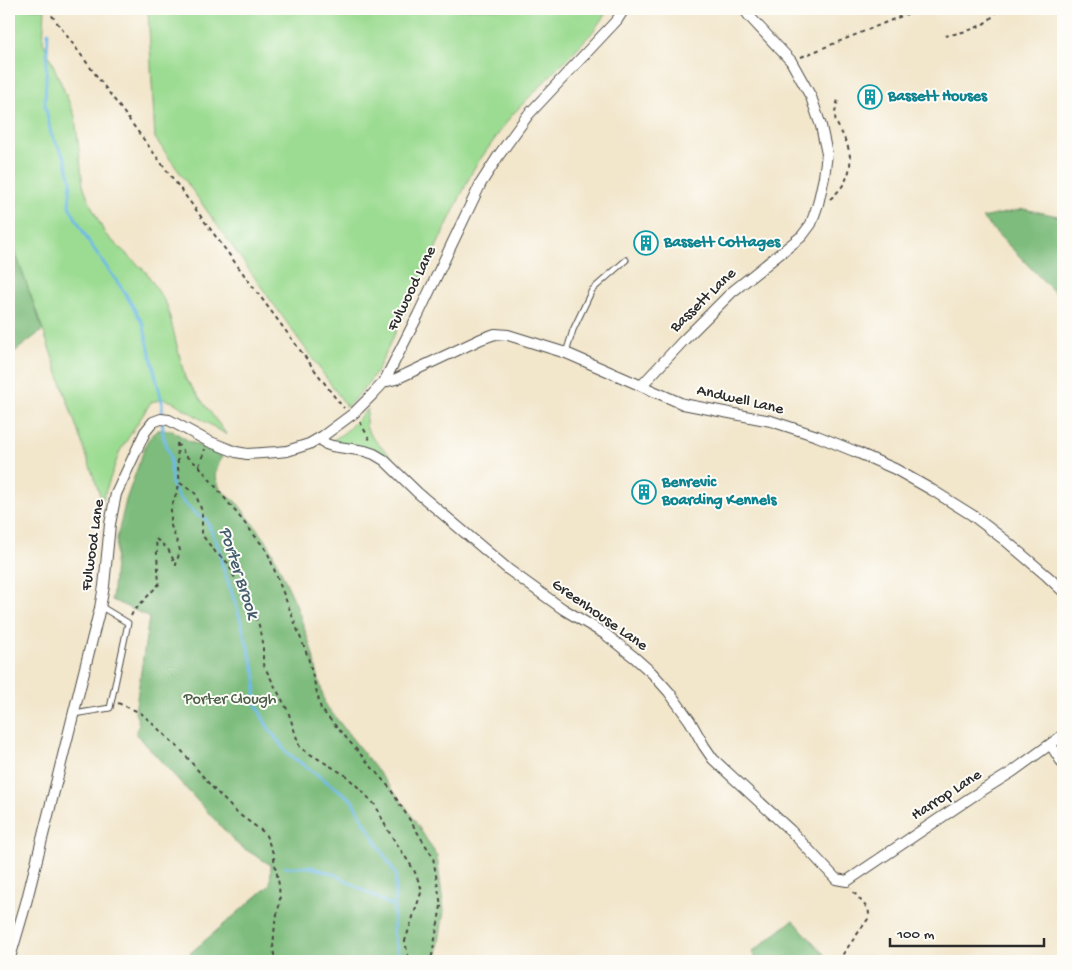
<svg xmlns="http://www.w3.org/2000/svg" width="1072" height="970" viewBox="0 0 1072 970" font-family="'Gochi Hand',sans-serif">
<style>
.green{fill:#9cdc92;stroke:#64845e}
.forest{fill:#7dbc7c;stroke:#547454}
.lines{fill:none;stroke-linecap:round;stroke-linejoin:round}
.stream{stroke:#6eb9e7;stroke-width:3}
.lane-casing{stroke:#494743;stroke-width:7}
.street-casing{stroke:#494743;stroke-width:12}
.path{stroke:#494743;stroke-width:2;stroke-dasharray:4 4;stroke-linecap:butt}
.lane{stroke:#fff;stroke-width:5}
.street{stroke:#fff;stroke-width:10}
.labels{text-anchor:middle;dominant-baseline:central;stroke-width:4;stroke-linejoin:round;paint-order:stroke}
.culture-label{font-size:16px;font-weight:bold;fill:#0d838f;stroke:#fdfcf7;text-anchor:start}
.street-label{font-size:16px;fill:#2b2b2b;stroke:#fdfcf7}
.park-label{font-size:16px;fill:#4d604a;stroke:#fdfcf7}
.water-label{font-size:18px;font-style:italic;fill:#425d6d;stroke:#fdfcf7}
</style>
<rect width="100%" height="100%" fill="#fdfcf7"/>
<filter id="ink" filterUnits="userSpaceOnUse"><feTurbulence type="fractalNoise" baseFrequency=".02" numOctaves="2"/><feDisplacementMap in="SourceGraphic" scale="10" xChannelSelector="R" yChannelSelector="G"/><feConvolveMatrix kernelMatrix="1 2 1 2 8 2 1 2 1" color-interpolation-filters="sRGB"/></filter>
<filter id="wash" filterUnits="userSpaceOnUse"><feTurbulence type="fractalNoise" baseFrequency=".0096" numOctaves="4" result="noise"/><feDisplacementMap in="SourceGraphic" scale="20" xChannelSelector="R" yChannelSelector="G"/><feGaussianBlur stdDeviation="1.12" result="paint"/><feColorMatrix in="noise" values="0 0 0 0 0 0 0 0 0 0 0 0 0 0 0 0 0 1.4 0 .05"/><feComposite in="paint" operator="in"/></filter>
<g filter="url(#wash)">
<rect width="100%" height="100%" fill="#f2e6cb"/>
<!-- green -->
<g class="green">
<path d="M9 9H45L43 41 75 116 83 185 91 205 105 234 146 272 167 305 185 378 227 435 173 402 164 399 151 402 120 451 102 501 43 330 9 235Z"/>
<path d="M148 9H609L591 34 511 116 474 168 377 371 363 390 347 407 155 138Z"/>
<path d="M368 409C367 415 365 423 367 429 372 440 386 451 394 459L332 441 345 432Z"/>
</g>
<!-- forest -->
<g class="forest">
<path d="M1024 209 1063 217V306L1059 297 982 218Z"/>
<path d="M9 235 43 330 9 356Z"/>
<path d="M157 430H171L189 441 222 456 215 474 220 489 238 504 268 543 296 604 311 648 325 704 406 807 437 856 444 911 436 961H181L270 885 271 865 238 845 136 734 139 724 135 712 149 617 112 600 117 538 126 500 147 441Z"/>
<path d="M793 920 830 961H757L752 952Z"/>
</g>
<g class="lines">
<!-- stream -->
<g class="stream">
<path d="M48 32 45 104 51 134 65 158 71 181 69 206 89 242 125 293 143 324 162 402 163 435 170 456 172 485 180 499 197 515 206 519 220 550 222 564 237 608 256 676 255 702 267 726 287 753 351 799 396 875 393 933 400 961"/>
<path d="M285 867H310L334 874 394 907"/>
</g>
</g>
</g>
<g filter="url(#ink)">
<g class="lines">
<!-- lane casing -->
<g class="lane-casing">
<g id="lane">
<path d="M566 353 573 330 592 290 626 260"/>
<path d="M74 714 110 708 128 623 100 606"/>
</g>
</g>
<!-- street casing -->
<g class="street-casing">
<g id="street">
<path d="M384 382 396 379 481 339 495 334 508 335 566 353 683 404 771 421 817 436 854 451 895 469 932 490 972 515 1006 541 1047 576 1063 591"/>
<path d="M642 385 683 341 732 292 802 236 811 224 818 204 824 177 827 154 821 126 811 97 791 61 750 17 744 9"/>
<path d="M320 438 326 444 332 446 365 451 374 454 384 460 418 493 509 570 563 609 605 634 634 657 652 673 669 692 690 721 704 746 713 759 791 831 836 879 847 881 970 798 1012 772 1063 735"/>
<path d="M1051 745 1063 764"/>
<path d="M9 961 26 903 100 608 104 586 110 524 116 494 145 432 153 422 161 419 169 420 208 441 236 452 247 454 277 452 287 451 309 444 323 436 354 413 372 395 384 382 418 315 481 183 499 155 528 115 617 20 624 9"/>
</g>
</g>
<!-- path -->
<g class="path">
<path d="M47 9 337 400 344 408"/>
<path d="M945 36C963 32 989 28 997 9"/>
<path d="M801 57 909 13"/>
<path d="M830 199C849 184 856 162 845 140 842 131 835 124 835 115 835 110 837 104 838 99"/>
<path d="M360 422 371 442"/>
<path d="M177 443 178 468 180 483 195 493 202 511V535L216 553 228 563 237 583 251 608 259 625 263 648V664L288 711 300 748 345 775 361 790 376 806 387 829 414 870 422 890 405 941 409 961"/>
<path d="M177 443 187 457 199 466 267 551 308 657 321 709 389 787 433 857 441 906 431 961"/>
<path d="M199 466 205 449"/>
<path d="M156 539 168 549 176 565 180 550 171 526V508L180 483"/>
<path d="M131 616 133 612 159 584 156 540"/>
<path d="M118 703 141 713 181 750 211 786 237 813 265 833 273 853 279 885 280 902 275 923 273 948 275 961"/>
<path d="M838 961 868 919 869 913 868 909 851 889"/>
</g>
<!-- lane -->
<use href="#lane" class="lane"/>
<!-- street -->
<use href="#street" class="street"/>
</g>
</g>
<!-- icons -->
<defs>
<g id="building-ring" transform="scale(1.25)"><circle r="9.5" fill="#fdfcf7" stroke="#0f9aa8" stroke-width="1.5"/><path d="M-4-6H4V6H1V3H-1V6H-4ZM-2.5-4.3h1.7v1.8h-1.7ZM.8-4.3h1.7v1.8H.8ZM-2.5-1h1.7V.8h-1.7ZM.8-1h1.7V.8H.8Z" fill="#0f9aa8"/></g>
</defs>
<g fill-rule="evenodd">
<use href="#building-ring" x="870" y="97"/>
<use href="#building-ring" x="646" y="243"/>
<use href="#building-ring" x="644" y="492"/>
</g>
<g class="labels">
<!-- culture labels -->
<g class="culture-label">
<text x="888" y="97">Bassett Houses</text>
<text x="664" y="243">Bassett Cottages</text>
<text x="662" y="483">Benrevic<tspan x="662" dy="18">Boarding Kennels</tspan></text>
</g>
<!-- street labels -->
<g class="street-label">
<text transform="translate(413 289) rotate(-64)">Fulwood Lane</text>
<text transform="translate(704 301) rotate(-44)">Bassett Lane</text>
<text transform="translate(740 401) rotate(13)">Andwell Lane</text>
<text transform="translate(94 545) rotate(-82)">Fulwood Lane</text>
<text transform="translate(599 616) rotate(35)">Greenhouse Lane</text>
<text transform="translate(947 796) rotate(-33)">Harrop Lane</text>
</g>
<!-- park labels -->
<g class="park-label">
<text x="230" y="700">Porter Clough</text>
</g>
<!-- water labels -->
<g class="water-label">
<text transform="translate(238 573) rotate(72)">Porter Brook</text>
</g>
</g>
<!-- margin -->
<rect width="1072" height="970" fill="none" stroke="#fdfcf7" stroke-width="30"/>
<!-- scale -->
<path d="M890 938v8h154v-8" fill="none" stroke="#2b2b2b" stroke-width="2.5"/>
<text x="897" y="938" font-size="15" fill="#2b2b2b" stroke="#fdfcf7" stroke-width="4" paint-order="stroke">100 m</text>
</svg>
